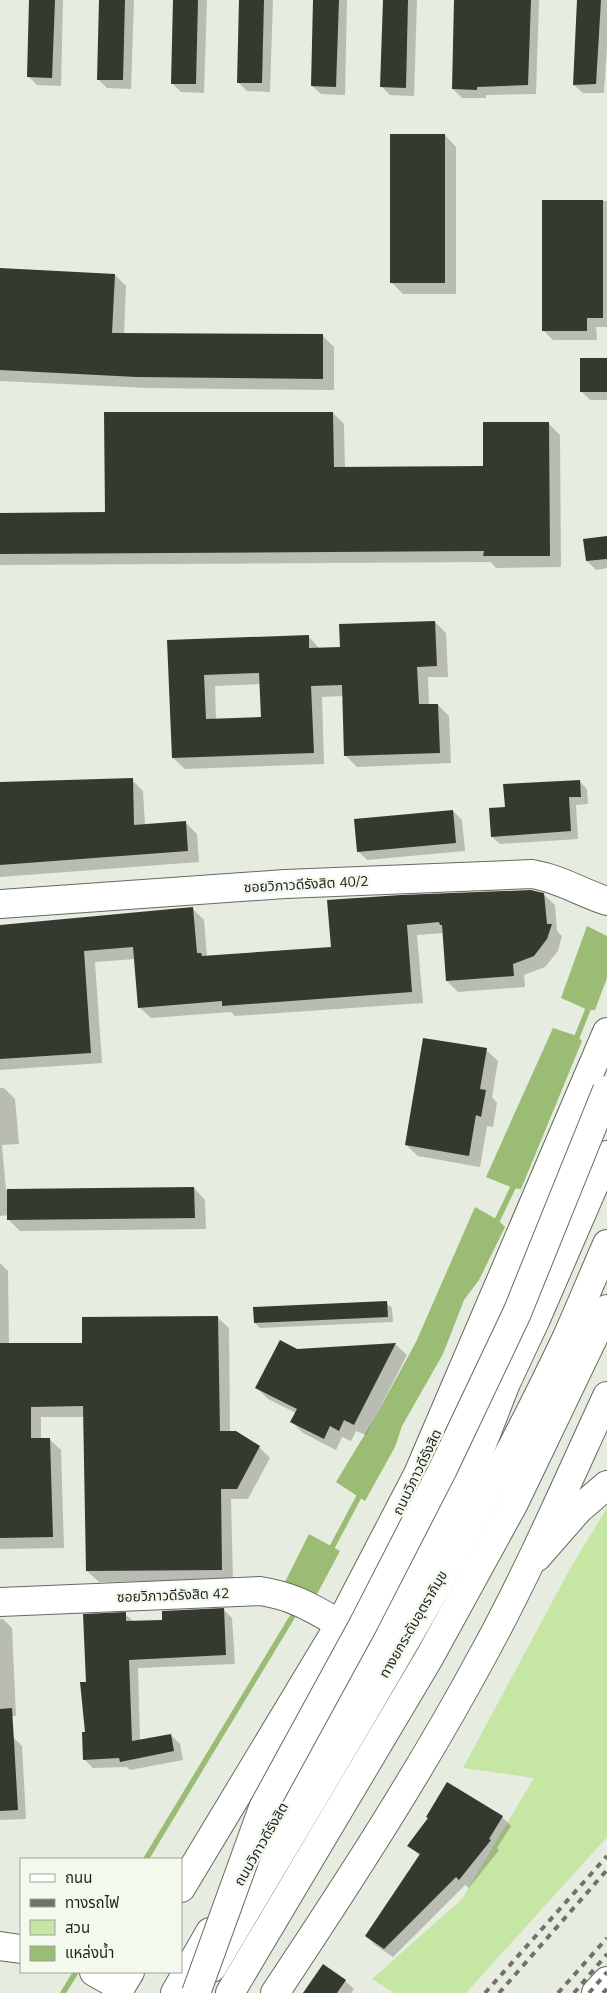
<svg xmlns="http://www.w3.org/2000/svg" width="607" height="1993" viewBox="0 0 607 1993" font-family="Mulish,'Noto Sans Thai',sans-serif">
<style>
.green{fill:#c6e6a3}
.water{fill:#9bbc74}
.shadow{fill:#0003;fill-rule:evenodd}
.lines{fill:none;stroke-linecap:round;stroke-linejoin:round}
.stream{stroke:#9bbc74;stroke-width:5.5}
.building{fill:#353a30;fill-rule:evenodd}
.minor-casing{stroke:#656a5f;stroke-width:30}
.major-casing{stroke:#656a5f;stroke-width:30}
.highway-casing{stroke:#656a5f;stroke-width:30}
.minor{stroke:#fff;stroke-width:28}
.major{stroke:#fff;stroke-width:28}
.highway{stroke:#fff;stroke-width:28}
.rail{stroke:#6e726b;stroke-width:4;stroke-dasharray:6 6;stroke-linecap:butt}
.highway-bridge-casing{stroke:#656a5f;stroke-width:30;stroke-linecap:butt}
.highway-bridge{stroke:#fff;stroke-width:28}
.labels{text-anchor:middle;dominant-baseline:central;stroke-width:5;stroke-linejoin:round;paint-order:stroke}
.street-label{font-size:14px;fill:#1f211d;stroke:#f3faed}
</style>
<rect width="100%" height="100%" fill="#e6ece0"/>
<!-- green -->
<path class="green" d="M607 1508V1837L466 1993H394L372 1979 462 1899 534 1778 463 1768 571 1567Z"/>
<!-- water -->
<g class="water">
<path d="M587 926 607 936V978L595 1010H588L561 998Z"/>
<path d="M553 1028 577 1036 582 1041 521 1189 513 1188 486 1177Z"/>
<path d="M475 1207 498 1220 505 1227 479 1280 464 1300 443 1354 402 1426 395 1447 365 1501 336 1482 373 1421 416 1342Z"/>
<path d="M309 1534 340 1551 315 1598 285 1582Z"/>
</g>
<!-- shadow -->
<g class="shadow">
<path d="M30 0H63L61 86 37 85 28 76Z"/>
<path d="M100 0H134L131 89 107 88 98 79Z"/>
<path d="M174 0H207L204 93 181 92 172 83Z"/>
<path d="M240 0H273L270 92 247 91 238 82Z"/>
<path d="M314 0H347L345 95 321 94 312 86Z"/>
<path d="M384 0H417L414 96 390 95 381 86Z"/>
<path d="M455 0H539L536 94 486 95V98H462L453 89Z"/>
<path d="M578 0H607V47L604 93H583L574 85Z"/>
<path d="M445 135 456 147V294H403L391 282Z"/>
<path d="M543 201H607V327H596L597 340H553L543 330Z"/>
<path d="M0 269 115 275 126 286 124 335 323 336 334 347V390L148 388 0 381Z"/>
<path d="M607 359V400H590L581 391Z"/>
<path d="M333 413 344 424 345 468H484L548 423 560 435 561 567 496 568 491 562 0 565V514H106Z"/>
<path d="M607 537V568L596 570 587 561Z"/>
<path d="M435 622 446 633 448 677H428L429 705H438L449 716 451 763 357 767 345 755 343 696 322 697 324 764 185 769 173 758 169 641 308 636 320 649 341 648ZM261 684 262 718 216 720 215 686Z"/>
<path d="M132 780 143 791 145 825 185 822 197 834 199 862 0 877V784Z"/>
<path d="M579 781 587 789 588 804 576 805 578 839 500 844 492 837 506 808Z"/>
<path d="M453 811 462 820 465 851 367 860 358 851Z"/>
<path d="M543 894 555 905 557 931 562 936 558 951 545 967 524 975 525 987 458 992 447 981 444 933 417 935 423 1003 235 1016 231 1012 151 1018 139 1007 135 959 95 962 102 1063 0 1070V927L192 908 204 920 207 957 333 948 329 901Z"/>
<path d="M486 1050 498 1061 492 1097 497 1103 493 1127 487 1126 480 1167 418 1156 406 1145Z"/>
<path d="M0 1088H4L15 1099 19 1144 2 1145 6 1190 194 1188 205 1200 206 1229 20 1231 9 1220V1215L0 1216Z"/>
<path d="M0 1263 8 1271 9 1345 84 1344 217 1317 229 1328 230 1432 259 1447 270 1458 248 1499H231L233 1581 99 1582 87 1571 85 1417H41V1439H49L61 1450 64 1548 0 1549Z"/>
<path d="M386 1303 392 1308 393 1322 260 1328 255 1323Z"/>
<path d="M395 1344 407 1355 366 1435 356 1431 351 1441 342 1437 336 1450 303 1433 292 1422 296 1413 268 1399 257 1388 297 1351Z"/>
<path d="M223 1609 232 1618 235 1664 138 1668 140 1741 171 1735 180 1744 183 1760 130 1770 127 1767 93 1768 84 1759 87 1683 125 1614 134 1622 164 1621Z"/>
<path d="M0 1619H3L12 1628 16 1716 0 1717Z"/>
<path d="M0 1737H13L22 1746 26 1819 0 1820Z"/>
<path d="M447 1784 502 1817 511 1826 497 1848 499 1850 469 1888 465 1885 393 1957 375 1945 366 1936 420 1856 409 1846 430 1819Z"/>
<path d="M345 1981 354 1989 351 1993H305Z"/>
</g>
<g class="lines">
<!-- stream -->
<g class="stream">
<path d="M575 1042 590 1004"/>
<path d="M495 1225 516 1181"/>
<path d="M329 1553 362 1491"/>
<path d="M146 1859 297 1609"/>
<path d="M63 1993 76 1972"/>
</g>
</g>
<!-- building -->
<g class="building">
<path d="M29 0H55L52 78 27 77Z"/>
<path d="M99 0H125L123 80H97Z"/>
<path d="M173 0H198L196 84H171Z"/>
<path d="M239 0H264L262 83H237Z"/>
<path d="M313 0H339L336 87 311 86Z"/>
<path d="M383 0H408L406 88 380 87Z"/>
<path d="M454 0H531L528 85 477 87V90L452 89Z"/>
<path d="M577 0H601L596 84 573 85Z"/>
<rect x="390" y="134" width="55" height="149"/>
<path d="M542 200H603V318H587V331H542Z"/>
<path d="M0 268 115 274 112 333 323 334V379L136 377 0 370Z"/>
<rect x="580" y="358" width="27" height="34"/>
<path d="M104 412H333L334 467 483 466V422H549L550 556H483L484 551 0 554V513L105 512Z"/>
<path d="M607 536V559L586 561 583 539Z"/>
<path d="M435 621 437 666 417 667 419 704H438L440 753 344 756 342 685 311 686 314 753 172 758 167 640 309 635V648L340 647 339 624ZM259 673 261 717 206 719 204 675Z"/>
<path d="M133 778 134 825 186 821 188 851 0 865V782Z"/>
<path d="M580 780 581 797H569L571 831 491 837 489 808 505 807 503 784Z"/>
<path d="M453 810 456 843 357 852 354 819Z"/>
<path d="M531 890 544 893 547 924H552L547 939 534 956 513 964 514 976 446 981 442 925H440L439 922 407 925 412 992 222 1006V1001L138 1008 133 947 84 951 91 1053 0 1059V925L193 907 197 953H201L202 956 331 947 327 900 401 895Z"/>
<path d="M423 1038 487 1048 480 1089 486 1090 481 1117 476 1115 469 1156 405 1145Z"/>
<path d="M194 1187 195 1218 7 1220V1189Z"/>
<path d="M387 1301 388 1317 254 1323 253 1307Z"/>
<path d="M218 1316 220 1431H236L260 1446 237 1489H221L222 1570 86 1571 83 1406 31 1407V1438H50L53 1537 0 1538V1343H82V1317Z"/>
<path d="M280 1340 297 1349 396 1343 354 1425 344 1420 339 1431 330 1426 324 1439 290 1422 297 1409 255 1388Z"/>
<path d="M224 1608 226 1655 129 1660 132 1741 171 1734 174 1751 120 1762 119 1758 83 1760 82 1732H85L80 1682H86L83 1614 126 1612V1621L162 1620V1611Z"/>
<path d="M12 1708 18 1810 0 1811V1709Z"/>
<path d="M447 1782 503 1816 489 1839 491 1840 459 1880 456 1877 384 1949 365 1936 420 1854 407 1846 428 1818 426 1817Z"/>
<path d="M323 1964 346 1980 337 1993H303Z"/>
</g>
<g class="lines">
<!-- minor casing -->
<g class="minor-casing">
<g id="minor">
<path d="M0 904 285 884 532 874C558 878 582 893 607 901"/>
<path d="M537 1557 579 1509 607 1485"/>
<path d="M0 1602 260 1591C293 1596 312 1608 340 1624"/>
<path d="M0 1946 21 1949"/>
<path d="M94 1972 121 1987"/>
<path d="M596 1993 607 1981"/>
</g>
</g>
<!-- major casing -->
<g class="major-casing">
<g id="major">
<path d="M181 1888 340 1624 418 1474 607 1032"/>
<path d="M117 1993 130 1972"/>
<path d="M275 1993C348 1883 420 1772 483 1655 529 1571 567 1483 607 1396"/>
</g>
</g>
<!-- highway casing -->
<g class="highway-casing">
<g id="highway">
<path d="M426 1457 467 1419"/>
<path d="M252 1860 384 1632 468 1480 506 1383 536 1319 607 1155"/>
<path d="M212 1968C334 1761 463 1556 566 1339 580 1308 593 1276 607 1244"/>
<path d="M175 1993 210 1932"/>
<path d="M230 1993 429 1658 514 1503 607 1309"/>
</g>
</g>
<!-- minor -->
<use href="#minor" class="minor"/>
<!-- major -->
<use href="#major" class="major"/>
<!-- highway -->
<use href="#highway" class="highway"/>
<!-- rail -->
<g class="rail">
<path d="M485 1993 607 1856"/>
<path d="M499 1993 607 1870"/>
<path d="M558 1993 607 1938"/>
<path d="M574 1993 607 1954"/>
<path d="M589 1993 607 1972"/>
<path d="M603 1993 607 1989"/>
</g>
<!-- highway-bridge casing -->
<g class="highway-bridge-casing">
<path id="highway-bridge" d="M196 1993 263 1808 363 1625 443 1469 517 1313 607 1090"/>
</g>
<!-- highway-bridge -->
<use href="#highway-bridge" class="highway-bridge"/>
</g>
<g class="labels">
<!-- street labels -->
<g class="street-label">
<text transform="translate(306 884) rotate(-3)">ซอยวิภาวดีรังสิต 40/2</text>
<text transform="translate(417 1472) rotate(-64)">ถนนวิภาวดีรังสิต</text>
<text transform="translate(173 1595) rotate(-2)">ซอยวิภาวดีรังสิต 42</text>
<text transform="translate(413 1624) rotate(-60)">ทางยกระดับอุตราภิมุข</text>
<text transform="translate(261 1844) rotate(-60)">ถนนวิภาวดีรังสิต</text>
</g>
</g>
<!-- legend -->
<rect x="20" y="1858" width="162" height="115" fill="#f3faed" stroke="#9ea39a"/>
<rect x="30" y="1874" width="25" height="8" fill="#ffffff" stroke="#9ea39a"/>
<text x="65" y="1883" font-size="15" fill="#1f211d">ถนน</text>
<rect x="30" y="1899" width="25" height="8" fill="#6e726b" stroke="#9ea39a"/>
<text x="65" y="1908" font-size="15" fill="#1f211d">ทางรถไฟ</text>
<rect x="30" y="1920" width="25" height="15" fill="#c6e6a3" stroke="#9ea39a"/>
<text x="65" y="1933" font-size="15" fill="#1f211d">สวน</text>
<rect x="30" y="1946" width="25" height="15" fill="#9bbc74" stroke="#9ea39a"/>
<text x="65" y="1958" font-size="15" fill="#1f211d">แหล่งน้ำ</text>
</svg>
